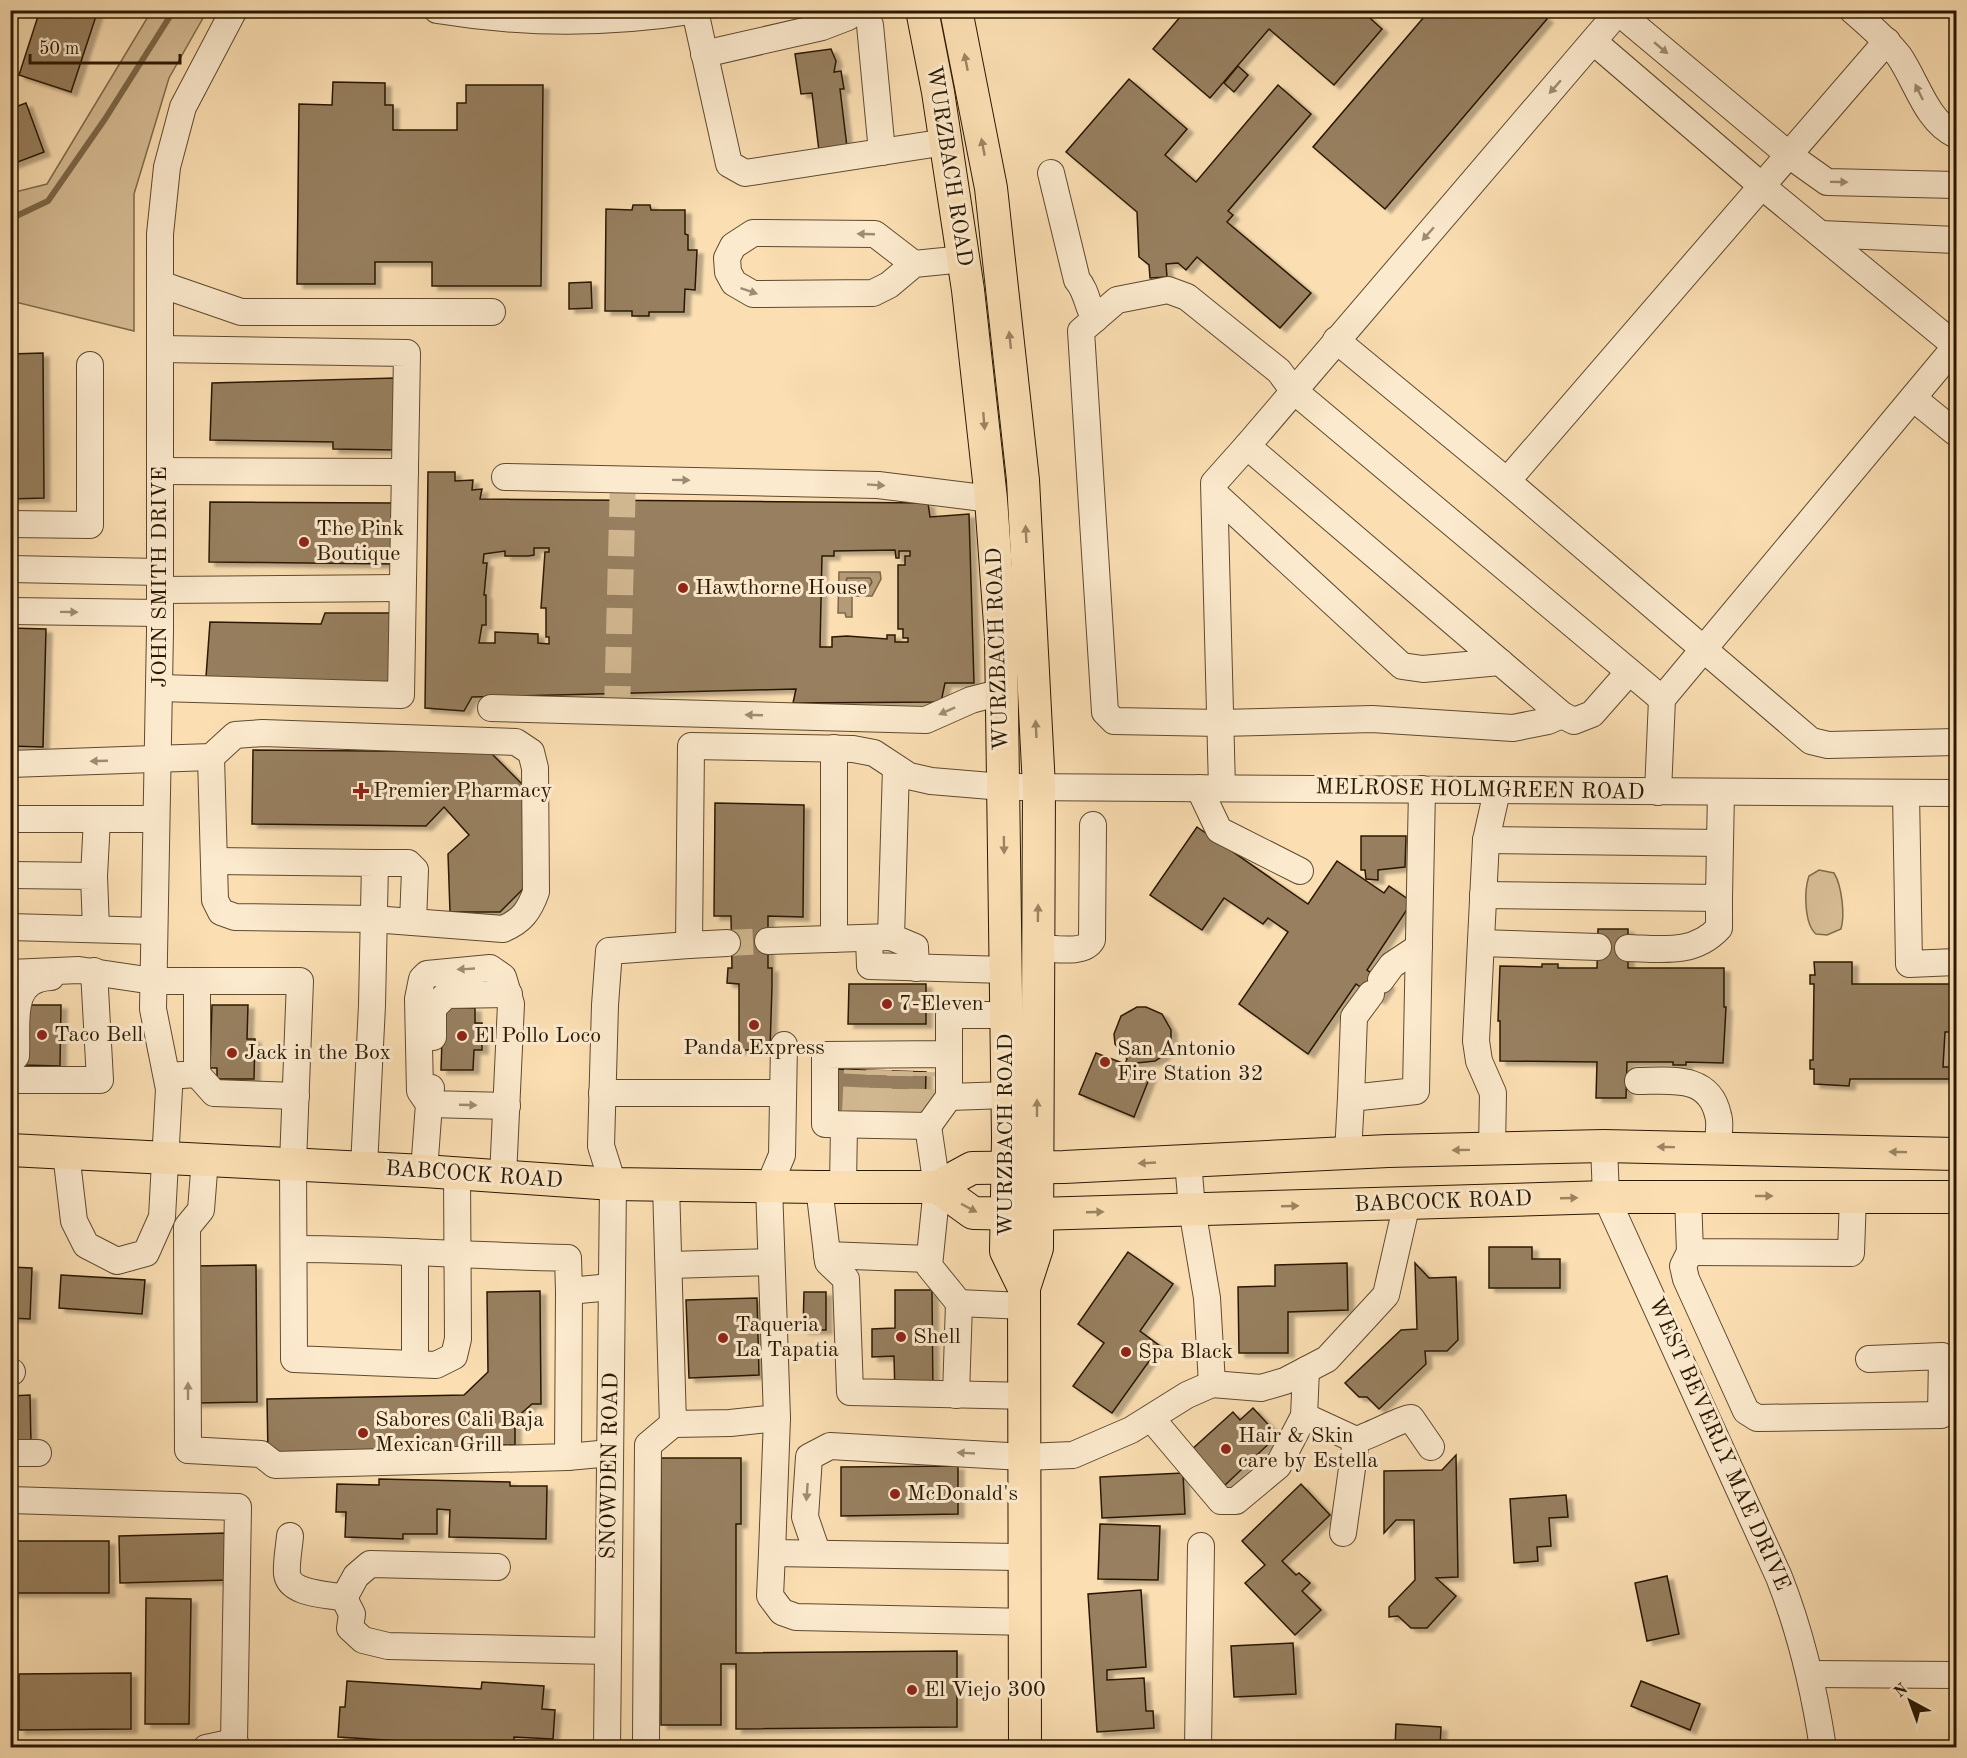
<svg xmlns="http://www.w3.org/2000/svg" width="1967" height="1758" viewBox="0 0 1967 1758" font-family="'Old Standard TT',serif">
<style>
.green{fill:#d7bd95;stroke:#806a4c;stroke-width:1.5}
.water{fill:#b49b77;stroke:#7d6748;stroke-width:1.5}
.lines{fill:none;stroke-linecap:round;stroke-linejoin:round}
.shore{stroke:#6f5a3c;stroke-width:1.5}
.stream{stroke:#7d6748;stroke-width:6}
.building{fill:#977f5e;stroke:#2a1802;stroke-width:1.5;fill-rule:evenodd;filter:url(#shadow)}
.minor-tunnel{stroke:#d1b790;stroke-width:26;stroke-dasharray:26 13;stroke-linecap:butt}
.minor-casing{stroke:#5e4a2e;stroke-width:28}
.major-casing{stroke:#2a1802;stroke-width:34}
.minor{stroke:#fceace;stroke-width:26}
.major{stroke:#fbdfb3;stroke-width:32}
.oneway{fill:#9e8c72}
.oneway2{fill:#9d8563}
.poi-dot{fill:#8f2418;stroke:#fceace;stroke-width:2}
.labels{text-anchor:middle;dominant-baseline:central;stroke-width:6;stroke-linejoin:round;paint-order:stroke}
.street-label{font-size:22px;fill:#2a1802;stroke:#fceace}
.poi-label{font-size:22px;fill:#2a1802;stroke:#fceace;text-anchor:start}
</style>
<defs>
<filter id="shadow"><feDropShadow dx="6" dy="4" stdDeviation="1.5" flood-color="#0004"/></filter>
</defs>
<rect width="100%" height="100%" fill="#fbdfb3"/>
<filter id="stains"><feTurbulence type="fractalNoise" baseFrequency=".00333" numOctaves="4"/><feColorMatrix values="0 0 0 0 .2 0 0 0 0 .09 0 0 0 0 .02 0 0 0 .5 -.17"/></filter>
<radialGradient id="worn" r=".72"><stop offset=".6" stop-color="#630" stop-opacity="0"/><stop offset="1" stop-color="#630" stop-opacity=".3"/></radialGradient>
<!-- green -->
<g class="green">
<path d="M152 10 207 11 169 78 134 194V331L11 301V193L47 184Z"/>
<path d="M1819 870 1834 873C1842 886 1845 915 1841 929L1827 935 1816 934C1804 924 1804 890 1809 876Z"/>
</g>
<!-- water -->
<path class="water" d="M839 572H880L881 579 872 596H852V617H846L845 613H838Z"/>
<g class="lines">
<!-- shore -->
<path class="shore" d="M847 578H870L872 582 867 590 847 592 844 589Z"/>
<!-- stream -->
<path class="stream" d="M10 219 48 201 105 119 174 10"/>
</g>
<!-- building -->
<g class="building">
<path d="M40 10H98L71 92 19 75Z"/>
<path d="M1186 10H1361L1382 29 1334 85 1269 29 1210 98 1153 49Z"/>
<path d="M1430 10H1537L1547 19 1385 209 1313 147Z"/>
<path d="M831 49 836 61 834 72 841 71 844 89H840L847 147 819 151 812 93 801 94 795 54Z"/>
<path d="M1238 66 1248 75 1234 92 1224 83Z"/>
<path d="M1129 79 1187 129 1165 155 1196 182 1278 85 1311 114 1228 211 1233 215 1227 222 1311 293 1280 328 1197 257 1186 270 1178 263 1166 264 1167 277 1150 278 1149 265 1139 257 1137 212 1066 152Z"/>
<path d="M333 82 385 83V105H393V130H457V103H466V85H543L541 286H432V262H375V284H297L299 104 332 105Z"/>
<path d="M26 103 44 152 10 165V109Z"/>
<path d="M633 205H650L651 210H685V234L688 235V250H697L695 290 685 289 684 312H649V316H632V311H605L606 209 632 210Z"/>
<path d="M591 282 592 308 569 309V283Z"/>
<path d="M43 353 44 498 10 499V354Z"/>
<path d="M395 378V450L333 449V442L210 440 212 383Z"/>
<path d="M428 472H455V481L473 480 472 490 482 489 480 499 928 503 930 517 969 514 974 683H945L941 702 793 703 796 689 472 697 464 711 425 708ZM534 548H549V552H545L541 608H546V637H549V644L538 643V634L495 632V643H479L482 625H486V595H484L487 563H483L484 554 505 551V556H528L534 555ZM895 550 896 558H899V551H910V556H905V565H898V629H903V638H908V642H895V635H887V639L847 636 832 637V647H820L822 556H834V551Z"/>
<path d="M210 502 393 503 392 564 209 562Z"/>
<path d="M325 613H392V684L206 677 210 622 321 624Z"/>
<path d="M10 628 46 629 43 747 10 746Z"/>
<path d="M253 750 490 752 525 787 523 889 500 912H450L448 854 469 835 444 807 426 826 252 824Z"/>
<path d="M715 803 804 805 803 917 768 916V968H772V987L770 1050H739V984L727 983 728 968H732L731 916H714Z"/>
<path d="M1197 827 1308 904 1337 861 1384 893 1389 886 1412 902 1367 970 1389 985 1379 1000 1356 984 1308 1054 1239 1004 1288 932 1268 918 1263 924 1224 898 1202 930 1150 895Z"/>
<path d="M1361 836H1406L1405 867 1378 870V880L1366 879 1365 870H1361Z"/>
<path d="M1598 929H1628V968H1724V1007H1726L1723 1063 1686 1062V1065H1673V1062H1627L1626 1098H1596L1597 1062 1500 1061V1021H1498L1500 966 1542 967V964H1558V968H1597Z"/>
<path d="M1814 962H1852V984H1956V1032H1945L1943 1067H1956V1079H1850L1849 1086 1814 1084V1069H1810V1060H1813L1814 984H1810V975H1815Z"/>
<path d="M849 984H926V1024H848Z"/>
<path d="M25 1005H61L60 1066 23 1065Z"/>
<path d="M212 1005H248L247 1039H255L254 1079H217V1068H210Z"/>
<path d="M443 1007 475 1008V1023H482V1050H474L473 1070H441Z"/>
<path d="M1137 1007H1146L1162 1014 1171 1030V1039L1163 1056 1155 1061 1137 1063 1135 1068 1151 1074 1134 1117 1079 1094 1096 1053 1125 1064 1127 1059 1115 1044 1114 1034 1121 1016Z"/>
<path d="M832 1069 926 1072 925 1115 831 1113Z"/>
<path d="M1489 1247H1532V1259H1560V1288H1489Z"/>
<path d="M1128 1252 1173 1284 1140 1331 1160 1346 1112 1413 1073 1386 1104 1343 1078 1324Z"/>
<path d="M1347 1263 1348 1310 1288 1312V1353H1239L1238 1287 1275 1286V1265Z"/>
<path d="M1415 1263 1429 1278 1456 1277 1458 1340 1447 1351H1425L1426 1364 1379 1409 1367 1397H1359L1345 1383 1401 1330 1417 1329Z"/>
<path d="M256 1265 257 1402 195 1403 194 1266Z"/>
<path d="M10 1267 32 1268 30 1319 10 1318Z"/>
<path d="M61 1275 145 1280 142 1314 59 1308Z"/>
<path d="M895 1290H932L933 1396H895L894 1356 872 1357V1329L895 1328Z"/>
<path d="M540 1291 541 1404H532L515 1419V1445H502L498 1441 488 1450 268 1454 267 1399 464 1395 488 1372 487 1292Z"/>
<path d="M804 1292H826V1330H803Z"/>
<path d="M757 1298 759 1375 689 1378 686 1300Z"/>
<path d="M30 1395 31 1445 10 1446V1396Z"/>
<path d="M1253 1408 1278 1435 1223 1487 1190 1451 1233 1412 1240 1420Z"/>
<path d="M1456 1455 1458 1577 1436 1578 1456 1596 1427 1628H1411L1398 1616 1389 1617V1607L1415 1580 1414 1520H1396L1384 1533V1471L1442 1470Z"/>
<path d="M661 1458H741V1524H736V1653L957 1651V1727L736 1729V1664H721V1725H661Z"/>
<path d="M958 1466V1514L841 1516V1467Z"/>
<path d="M1183 1473 1185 1514 1102 1518 1100 1477Z"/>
<path d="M379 1479 510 1482V1486H547L546 1539 449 1537 450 1510 437 1509V1534H403V1539L345 1537 346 1512H336L337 1484 379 1485Z"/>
<path d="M1301 1484 1330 1515 1282 1561 1296 1575 1299 1573 1310 1583 1302 1591 1321 1610 1295 1635 1245 1583 1265 1565 1242 1541Z"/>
<path d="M1566 1495 1568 1517 1549 1518 1551 1546 1537 1547 1538 1561 1514 1563 1510 1499Z"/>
<path d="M1956 1501V1544L1951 1502Z"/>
<path d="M1100 1524 1160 1526 1158 1580 1098 1579Z"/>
<path d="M227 1533 228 1580 120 1583 119 1536Z"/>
<rect x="10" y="1541" width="99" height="52"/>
<path d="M1667 1576 1679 1634 1647 1641 1635 1583Z"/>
<path d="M1141 1590 1146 1667 1107 1670V1680L1144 1678 1146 1711H1153L1154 1728 1097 1732 1088 1594Z"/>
<path d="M146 1598 191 1599 189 1724H145Z"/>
<path d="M1293 1643 1296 1694 1234 1697 1231 1646Z"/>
<path d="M131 1673V1729L19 1730V1674Z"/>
<path d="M347 1681 481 1689 482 1682 544 1686 542 1709 555 1710 553 1739 514 1737V1748H510L338 1737 340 1707H345Z"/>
<path d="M1641 1681 1700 1704 1690 1730 1631 1706Z"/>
<path d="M1396 1724 1441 1727 1440 1748H1395Z"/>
</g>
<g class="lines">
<!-- minor-tunnel -->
<g class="minor-tunnel">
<path d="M617 712 623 478"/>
<path d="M727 943 768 941"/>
<path d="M855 1113 857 1070"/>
<path d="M878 1114 879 1070"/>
<path d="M899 1115 900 1071"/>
<path d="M921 1115 922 1072"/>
</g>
<!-- minor casing -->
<g class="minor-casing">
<g id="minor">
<path d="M437 10C522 24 612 24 697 10"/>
<path d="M1616 10 1789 155 1827 182 1956 185"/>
<path d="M1852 10C1869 25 1886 39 1899 56 1917 82 1926 121 1956 135"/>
<path d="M695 11 729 164 745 173 946 142"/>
<path d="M1618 12 1247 446 1562 715 1574 721 1592 714 1629 672"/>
<path d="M870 25 882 152"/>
<path d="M1887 41 1507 481 1811 741 1828 745 1956 742"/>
<path d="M1594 42 1763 187 1956 346 1662 699 1658 792"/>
<path d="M704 54 822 27 848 17 852 10"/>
<path d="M1051 173 1077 280C1087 291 1087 306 1095 319"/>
<path d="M1821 234 1956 240"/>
<path d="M914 264 875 234 753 233 733 246 727 258 728 272 734 283 753 294 873 293 889 285 914 264 964 259"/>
<path d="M160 284 241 312H492"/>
<path d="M1336 340 1507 481"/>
<path d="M1913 398 1956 433"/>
<path d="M161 471 405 472"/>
<path d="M505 477 878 485 991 499"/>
<path d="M1215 494 1402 666 1423 669 1500 662"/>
<path d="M10 524 90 525V365"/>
<path d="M10 569 160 572"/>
<path d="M160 590 402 588"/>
<path d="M10 611 160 613"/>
<path d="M159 688 401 695 407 353 160 349"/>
<path d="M491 708 926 720 971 700 1002 692"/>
<path d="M1562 715 1548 721 1513 728 1372 719 1220 723 1114 721 1105 712 1081 331 1117 300 1168 290 1187 297 1279 371 1293 390 1662 699"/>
<path d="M834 748V939"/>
<path d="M10 764 211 757 235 735 263 733 516 742 531 752 535 768 536 892C529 911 522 921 503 929L373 919 235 917 221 912 215 900 211 757"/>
<path d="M1199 788 1219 830 1300 871"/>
<path d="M1222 788 1214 483 1247 446"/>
<path d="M1906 793 1909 964 1956 962"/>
<path d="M10 819H156"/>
<path d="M1486 840 1720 843 1721 792"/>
<path d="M215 861 375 863 372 1005 364 1167"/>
<path d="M375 863H408L415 870 413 922"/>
<path d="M10 875 94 876 96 929"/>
<path d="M94 876 97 819"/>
<path d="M1483 895 1719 898 1720 843"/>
<path d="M10 927 154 931"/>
<path d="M891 937 915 947 916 968"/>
<path d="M869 938 870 966 1005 970"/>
<path d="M768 941 891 937 896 768"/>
<path d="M1481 943 1598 947"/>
<path d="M689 945 727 943"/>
<path d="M1038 948C1053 948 1084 955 1092 940L1093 825"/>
<path d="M1628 948C1662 949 1694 955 1719 928V898"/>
<path d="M10 973 79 970 153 981H300L293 1163 294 1359 436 1365 454 1356 458 1339 457 1174"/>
<path d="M1381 980 1392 965 1419 947"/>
<path d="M433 1037V1008L446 995 509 994"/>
<path d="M948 1054 825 1055V1124L928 1126 949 1097V1015H1006"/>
<path d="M10 1062 16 1056C18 1024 7 979 51 977"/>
<path d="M197 1074 214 1093 296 1096"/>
<path d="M167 1076 197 1074V981"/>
<path d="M10 1080H100L94 971"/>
<path d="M1638 1081C1670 1081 1709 1074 1718 1115 1721 1124 1718 1138 1717 1148"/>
<path d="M431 1088 429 1104 507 1106"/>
<path d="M602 1093H783"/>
<path d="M949 1097 1007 1095"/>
<path d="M1351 1098 1354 1017 1371 994"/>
<path d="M928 1126 937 1187 929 1266 959 1303"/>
<path d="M1604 1146 1606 1197 1779 1577C1801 1633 1814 1688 1823 1748"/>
<path d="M1492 1149 1493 1093 1479 1061 1476 1041 1486 840 1497 791"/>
<path d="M66 1153 74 1221 86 1245 117 1261 146 1253 162 1217 169 1089 153 1009 160 631V234L167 167 183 107 234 10"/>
<path d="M1348 1153 1351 1098 1416 1091 1422 789"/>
<path d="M205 1159 201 1210 187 1227 188 1450 261 1454 275 1465 568 1457 569 1291"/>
<path d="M424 1171 429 1104 420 1091 418 999 422 979 427 974 490 968 503 977 511 1004 503 1177"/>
<path d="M666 1185 673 1424 730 1423 777 1418 769 1186 782 1155 784 1045"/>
<path d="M843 1185 844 1126"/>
<path d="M819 1187 828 1262 846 1279 850 1392 1025 1396"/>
<path d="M1688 1196 1690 1252 1851 1253 1853 1196"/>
<path d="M294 1249C385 1249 476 1256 568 1258L569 1291 611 1287"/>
<path d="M415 1252V1364"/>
<path d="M1690 1252 1683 1266 1686 1279 1746 1411 1757 1418 1941 1415 1942 1356 1869 1359"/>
<path d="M827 1255 929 1259"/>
<path d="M669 1265 771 1262"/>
<path d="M10 1371 12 1372"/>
<path d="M1212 1384 1261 1388 1285 1381 1327 1359 1386 1295 1407 1203"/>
<path d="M956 1395 959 1303 1024 1306"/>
<path d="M1304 1416 1356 1440 1343 1533"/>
<path d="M1151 1418 1221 1501H1236L1278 1466 1304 1416 1306 1370"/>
<path d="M1356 1440C1367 1437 1406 1417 1411 1418L1431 1447"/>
<path d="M10 1453H38"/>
<path d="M568 1457 610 1453"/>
<path d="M10 1500 238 1507 234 1742"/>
<path d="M290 1536C289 1548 286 1563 287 1574 290 1595 329 1594 344 1598L352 1614 350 1628 363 1640 388 1646 608 1651"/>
<path d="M817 1552 805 1517 809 1457 830 1446 1025 1457 1073 1455 1131 1430 1187 1395 1212 1384 1207 1298 1192 1209 1188 1161"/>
<path d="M772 1553 777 1418"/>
<path d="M344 1598 356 1576 370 1564 497 1567"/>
<path d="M1025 1622 796 1617 782 1612 770 1596 772 1553 1025 1557"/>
<path d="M1811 1674 1956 1675"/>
<path d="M646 1740 648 1445 673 1424"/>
<path d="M206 1748 234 1742 238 1748"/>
<path d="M607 1748 613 1184 601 1146 605 1005 609 951 689 945 691 746 853 749 874 753 909 776 931 781 1003 787 1956 793"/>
<path d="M1198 1748 1201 1546"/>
</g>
</g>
<!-- major casing -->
<g class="major-casing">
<g id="major">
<path d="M922 10 938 92 968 290 991 499 1001 638 1008 1138 1006 1251 1024 1288"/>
<path d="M956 10 991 188 1023 480 1039 787 1037 1248 1024 1288 1025 1748"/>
<path d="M10 1150 424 1171 613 1184 819 1187H937L972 1168 1064 1167 1388 1151 1604 1146 1956 1154"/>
<path d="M937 1187 973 1213 1037 1214 1606 1197H1956"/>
</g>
</g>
<!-- minor -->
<use href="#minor" class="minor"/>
<!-- major -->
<use href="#major" class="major"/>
</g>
<!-- one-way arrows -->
<defs><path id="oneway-solid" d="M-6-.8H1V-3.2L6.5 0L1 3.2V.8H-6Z" transform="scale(1.5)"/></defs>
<g class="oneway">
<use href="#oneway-solid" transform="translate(1661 48) rotate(40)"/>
<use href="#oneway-solid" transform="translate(1555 87) rotate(131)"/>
<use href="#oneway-solid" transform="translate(1919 92) rotate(-116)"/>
<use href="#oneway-solid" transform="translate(1839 182) rotate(1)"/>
<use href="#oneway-solid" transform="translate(866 234) rotate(-178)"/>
<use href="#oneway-solid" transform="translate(1428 234) rotate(131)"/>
<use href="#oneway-solid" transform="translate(749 291) rotate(19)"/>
<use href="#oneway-solid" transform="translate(681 480) rotate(1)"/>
<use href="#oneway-solid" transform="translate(876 485) rotate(4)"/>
<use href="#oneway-solid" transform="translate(69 612) rotate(1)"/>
<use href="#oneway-solid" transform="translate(947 711) rotate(156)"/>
<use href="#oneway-solid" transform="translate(754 715) rotate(-178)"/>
<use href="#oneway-solid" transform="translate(99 761) rotate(178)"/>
<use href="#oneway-solid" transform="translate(466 969) rotate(177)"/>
<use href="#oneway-solid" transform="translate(468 1105) rotate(2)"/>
<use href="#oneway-solid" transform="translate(188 1391) rotate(-90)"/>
<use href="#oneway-solid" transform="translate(966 1453) rotate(-177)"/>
<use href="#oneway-solid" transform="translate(807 1492) rotate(94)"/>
</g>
<g class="oneway2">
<use href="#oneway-solid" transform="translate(966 62) rotate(-101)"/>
<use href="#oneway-solid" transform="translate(983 147) rotate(-101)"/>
<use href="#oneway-solid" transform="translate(1010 340) rotate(-96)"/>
<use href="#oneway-solid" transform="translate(984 421) rotate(85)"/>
<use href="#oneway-solid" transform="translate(1026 534) rotate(-93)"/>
<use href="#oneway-solid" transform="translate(1036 729) rotate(-93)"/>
<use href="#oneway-solid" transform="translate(1004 845) rotate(89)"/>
<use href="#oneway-solid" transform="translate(1038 913) rotate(-89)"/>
<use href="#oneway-solid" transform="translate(1037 1108) rotate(-90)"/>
<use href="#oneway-solid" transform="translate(1666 1147) rotate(-179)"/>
<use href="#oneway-solid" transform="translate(1461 1150) rotate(179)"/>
<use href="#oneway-solid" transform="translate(1898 1152) rotate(-179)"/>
<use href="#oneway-solid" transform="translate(1147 1163) rotate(177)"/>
<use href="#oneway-solid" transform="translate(1764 1196)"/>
<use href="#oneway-solid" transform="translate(1569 1198) rotate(-2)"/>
<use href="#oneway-solid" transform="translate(1290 1206) rotate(-2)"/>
<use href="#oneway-solid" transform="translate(969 1208) rotate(28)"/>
<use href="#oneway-solid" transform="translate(1095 1212) rotate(-2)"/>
</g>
<!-- markers -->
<g class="poi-dot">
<circle cx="304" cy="542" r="6"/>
<circle cx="683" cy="588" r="6"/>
<path d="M358 782h6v6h6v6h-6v6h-6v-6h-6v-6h6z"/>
<circle cx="887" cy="1004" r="6"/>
<circle cx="754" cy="1025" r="6"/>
<circle cx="42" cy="1035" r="6"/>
<circle cx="462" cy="1036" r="6"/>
<circle cx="232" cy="1053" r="6"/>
<circle cx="1105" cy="1062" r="6"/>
<circle cx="901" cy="1337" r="6"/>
<circle cx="723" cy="1338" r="6"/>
<circle cx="1126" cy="1352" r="6"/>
<circle cx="363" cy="1433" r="6"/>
<circle cx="1226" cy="1449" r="6"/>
<circle cx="895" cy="1494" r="6"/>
<circle cx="912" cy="1690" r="6"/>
</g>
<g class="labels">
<!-- street labels -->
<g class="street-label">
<text transform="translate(949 166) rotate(81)">WURZBACH ROAD</text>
<text transform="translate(160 577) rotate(-90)">JOHN SMITH DRIVE</text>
<text transform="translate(998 649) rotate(-92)">WURZBACH ROAD</text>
<text transform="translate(1480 790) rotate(1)">MELROSE HOLMGREEN ROAD</text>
<text transform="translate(1006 1135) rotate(-90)">WURZBACH ROAD</text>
<text transform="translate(474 1175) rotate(4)">BABCOCK ROAD</text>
<text transform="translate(1443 1202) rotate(-2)">BABCOCK ROAD</text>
<text transform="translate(1719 1444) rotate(66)">WEST BEVERLY MAE DRIVE</text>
<text transform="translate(610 1466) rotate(-89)">SNOWDEN ROAD</text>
</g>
<!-- poi labels -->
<g class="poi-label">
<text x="316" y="529">The Pink<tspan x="316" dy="25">Boutique</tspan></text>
<text x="695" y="588">Hawthorne House</text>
<text x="373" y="791">Premier Pharmacy</text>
<text x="899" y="1004">7-Eleven</text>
<text x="54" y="1035">Taco Bell</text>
<text x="474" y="1036">El Pollo Loco</text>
<text x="754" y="1048" text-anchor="middle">Panda Express</text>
<text x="1117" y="1049">San Antonio<tspan x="1117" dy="25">Fire Station 32</tspan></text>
<text x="244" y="1053">Jack in the Box</text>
<text x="735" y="1325">Taqueria<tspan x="735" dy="25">La Tapatia</tspan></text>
<text x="913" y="1337">Shell</text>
<text x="1138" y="1352">Spa Black</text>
<text x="375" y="1420">Sabores Cali Baja<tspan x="375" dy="25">Mexican Grill</tspan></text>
<text x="1238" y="1436">Hair &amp; Skin<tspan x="1238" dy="25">care by Estella</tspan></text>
<text x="907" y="1494">McDonald's</text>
<text x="924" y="1690">El Viejo 300</text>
</g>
</g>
<!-- margin -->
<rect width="1967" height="1758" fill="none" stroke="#fbdfb3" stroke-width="36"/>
<rect x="12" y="12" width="1943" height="1734" fill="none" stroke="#2a1802" stroke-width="3"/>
<rect x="18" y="18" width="1931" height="1722" fill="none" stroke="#2a1802" stroke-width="1.5"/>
<!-- north arrow -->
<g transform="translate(1910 1701) rotate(319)" stroke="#fceace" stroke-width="4.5" paint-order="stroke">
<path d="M0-4.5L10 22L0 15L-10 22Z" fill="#2a1802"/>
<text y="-9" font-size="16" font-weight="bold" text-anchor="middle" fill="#2a1802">N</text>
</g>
<!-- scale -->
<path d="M30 54v9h150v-9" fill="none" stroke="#2a1802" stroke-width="3"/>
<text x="39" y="54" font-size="18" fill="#2a1802" stroke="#fceace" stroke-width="4.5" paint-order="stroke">50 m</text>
<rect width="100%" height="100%" filter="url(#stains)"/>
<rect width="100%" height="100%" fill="url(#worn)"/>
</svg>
